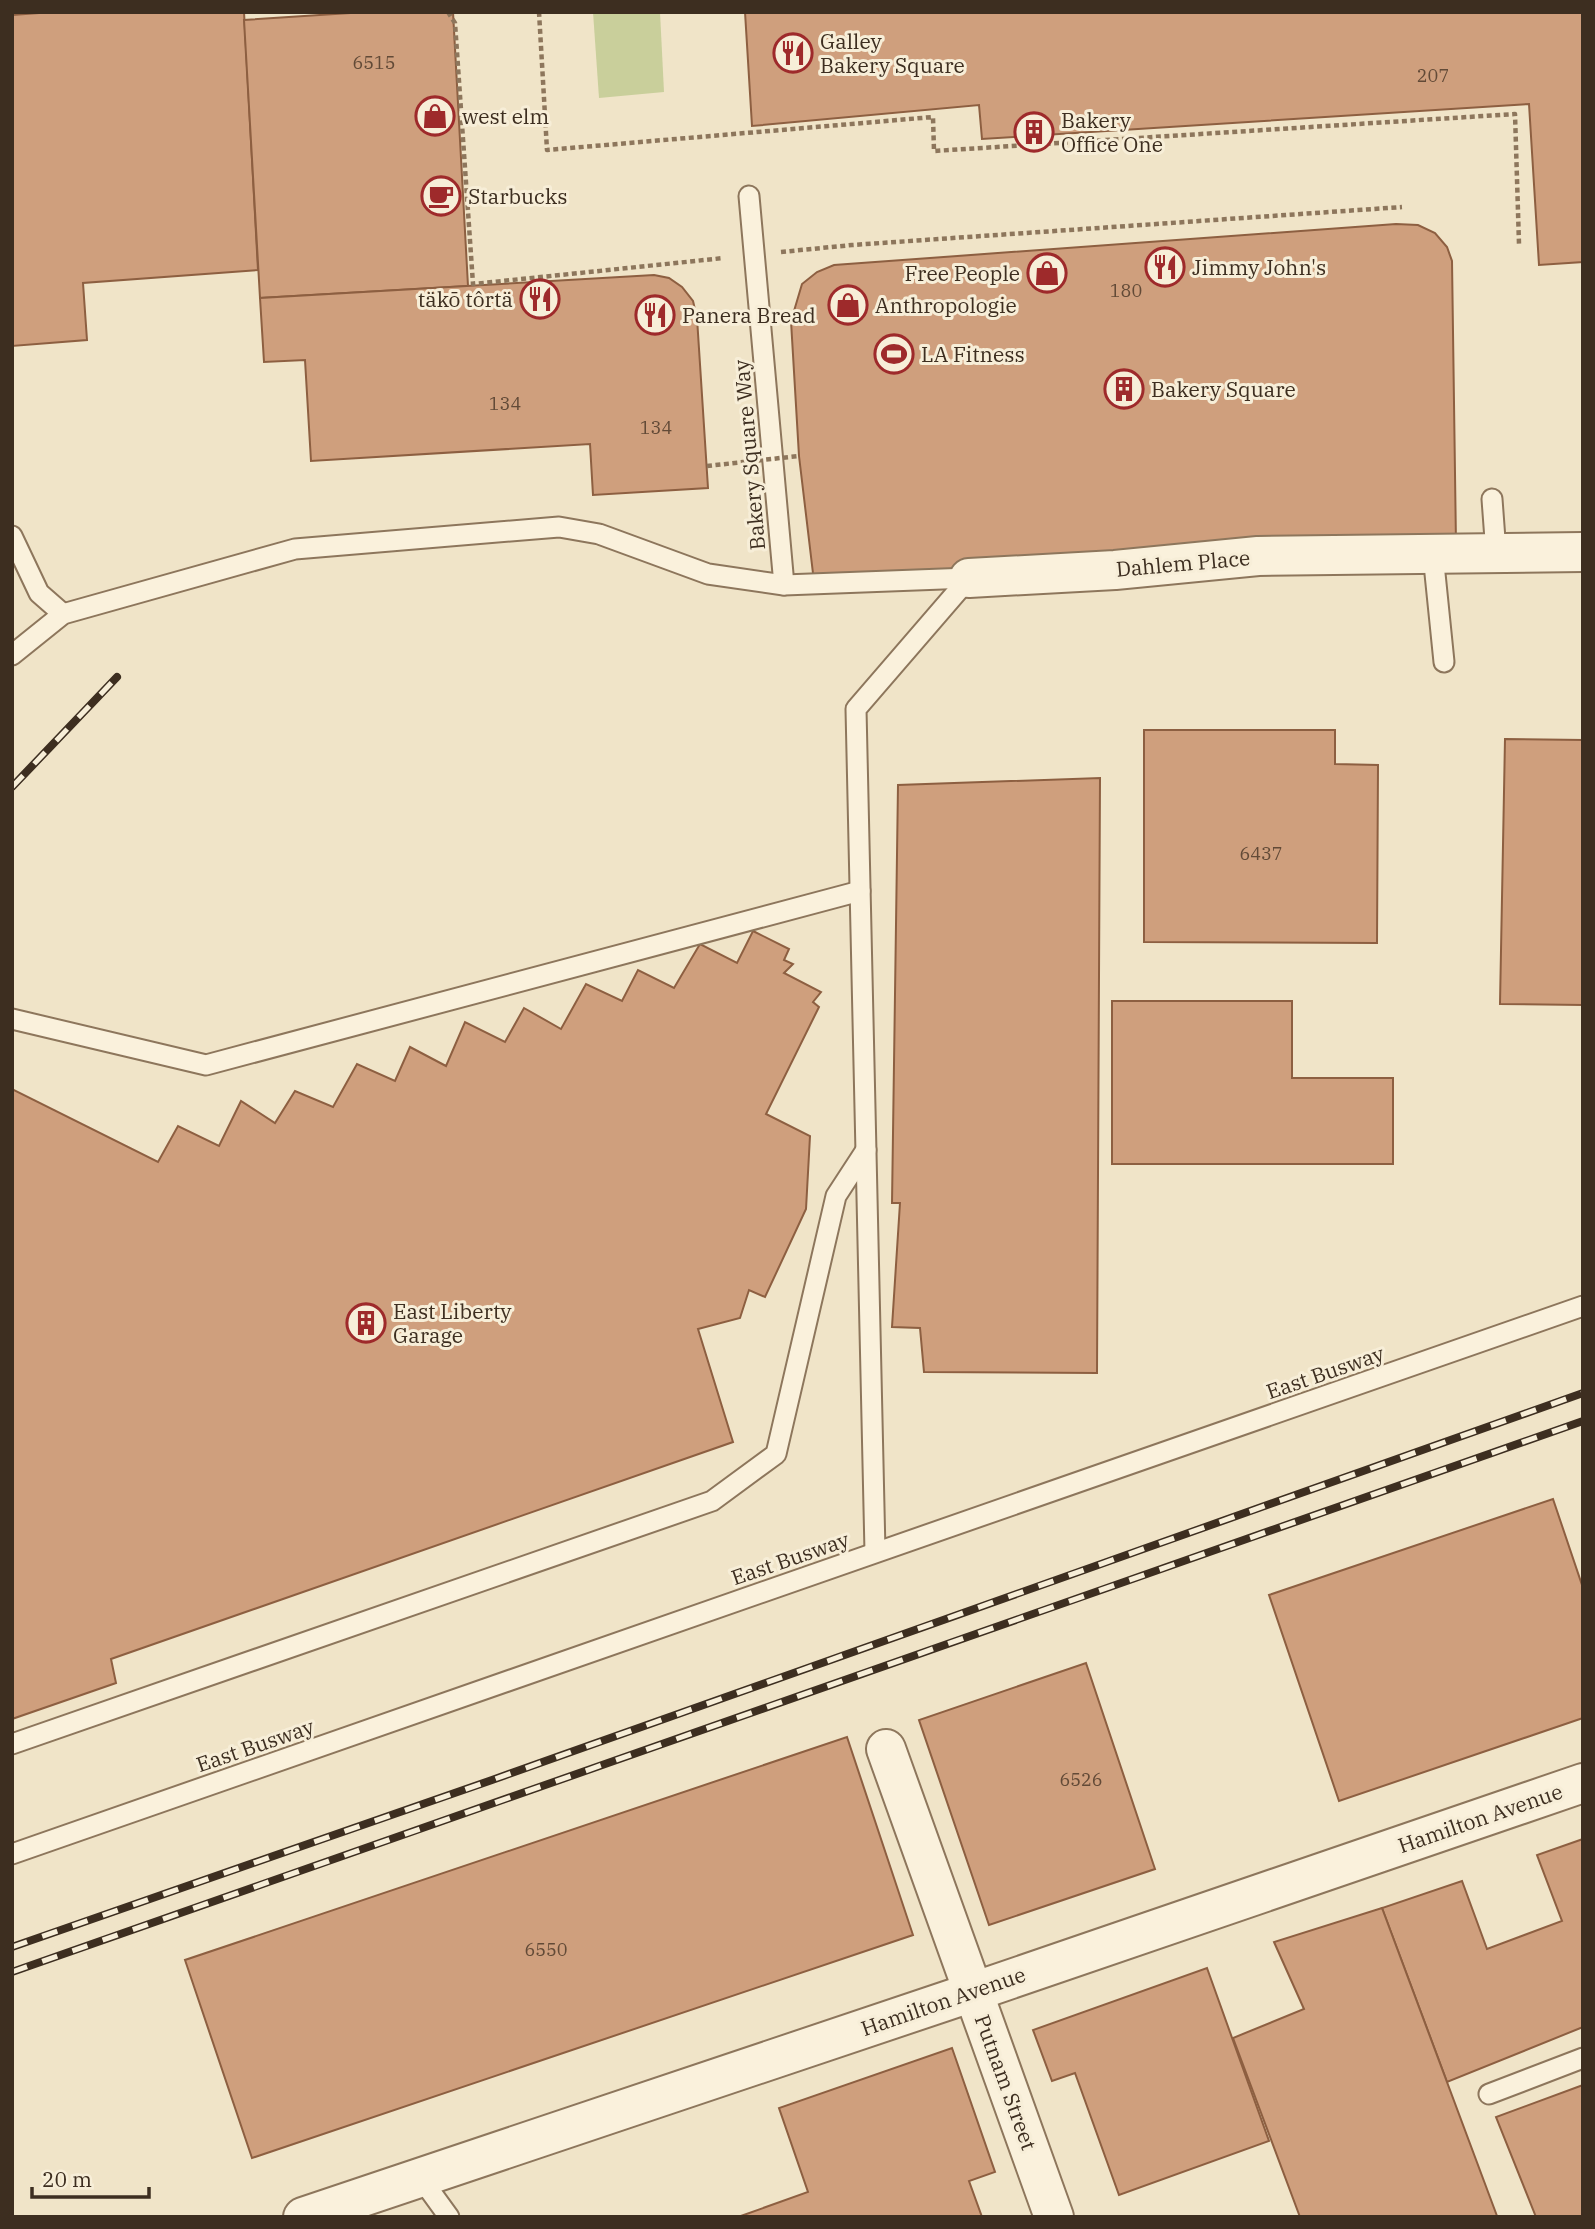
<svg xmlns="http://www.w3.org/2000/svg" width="1595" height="2229" viewBox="0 0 1595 2229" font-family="'IBM Plex Serif',serif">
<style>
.green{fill:#c9cf9b}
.building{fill:#cf9f7d;stroke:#8d5f41;stroke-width:2}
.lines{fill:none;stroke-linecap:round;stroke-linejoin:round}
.lane-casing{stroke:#8d765c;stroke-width:23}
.street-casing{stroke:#8d765c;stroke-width:42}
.path{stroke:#8d765c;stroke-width:4.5;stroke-dasharray:5 3.5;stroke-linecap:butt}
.lane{stroke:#faf1dc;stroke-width:19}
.street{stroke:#faf1dc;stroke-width:38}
.rail-casing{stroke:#3d2e20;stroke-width:8}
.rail{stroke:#f7eed8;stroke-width:5;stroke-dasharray:16;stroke-linecap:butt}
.path-bridge{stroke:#8d765c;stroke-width:4.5;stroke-dasharray:5 3.5;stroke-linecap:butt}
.labels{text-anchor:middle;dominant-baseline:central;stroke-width:6;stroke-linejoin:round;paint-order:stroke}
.number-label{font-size:18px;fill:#624a37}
.poi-label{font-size:21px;fill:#3d2e20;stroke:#f7eed8;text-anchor:start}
.street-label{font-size:21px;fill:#3d2e20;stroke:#f7eed8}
</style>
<rect width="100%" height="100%" fill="#f0e4c8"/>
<!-- green -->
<path class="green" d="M593 12H660L664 92 599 98Z"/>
<!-- building -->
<g class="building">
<path d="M53 12H244L258 270 83 283 87 340 12 346V15Z"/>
<path d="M366 12H453L468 286 260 298 244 20Z"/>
<path d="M745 12H1583V262L1539 265 1529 104 982 139 979 105 752 126Z"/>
<path d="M1396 224 1418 225 1435 233 1447 247 1452 261 1456 544 815 590 799 456 791 321 802 284 817 272 834 265Z"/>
<path d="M654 275 669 278 682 287 693 301 697 318 708 488 593 495 590 444 311 461 305 360 264 362 260 298Z"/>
<path d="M1144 730H1335V764L1378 765 1377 943 1144 942Z"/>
<path d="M1505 739 1583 740V1005L1500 1004Z"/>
<path d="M1100 778 1097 1373 924 1372 920 1328 892 1327 900 1203H892L898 785Z"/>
<path d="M753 931 789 949 784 960 793 964 784 973 821 992 813 1002 819 1007 766 1114 810 1136 806 1209 765 1297 749 1290 740 1318 698 1329 733 1442 111 1659 116 1683 12 1719V1089L158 1162 178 1126 219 1146 241 1101 275 1123 295 1091 333 1107 357 1064 395 1081 410 1047 446 1066 465 1022 505 1042 524 1008 561 1029 586 984 622 1001 638 970 674 988 700 944 737 963Z"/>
<path d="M1112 1001H1292V1078H1393V1164H1112Z"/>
<path d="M1553 1499 1583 1588V1718L1339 1801 1269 1595Z"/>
<path d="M1086 1663 1155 1869 989 1925 919 1720Z"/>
<path d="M847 1737 913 1935 252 2158 185 1960Z"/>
<path d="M1583 1839V2027L1447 2082 1382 1908 1462 1881 1487 1949 1562 1921 1537 1855Z"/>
<path d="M1382 1908 1497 2216 1495 2217H1300L1233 2038 1304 2009 1274 1942Z"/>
<path d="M1207 1968 1269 2141 1119 2195 1075 2073 1052 2081 1033 2030Z"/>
<path d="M952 2048 995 2172 969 2181 982 2217H738L808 2192 779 2108Z"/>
<path d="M1583 2085V2217H1536L1496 2117Z"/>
</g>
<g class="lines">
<!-- lane casing -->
<g class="lane-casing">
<g id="lane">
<path d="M749 196 784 585"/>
<path d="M1492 499 1496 553"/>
<path d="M12 536 39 593 63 614"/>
<path d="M1433 554 1444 662"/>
<path d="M12 655 63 614 295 549 559 527 599 534 708 574 784 585 969 578"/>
<path d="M12 1019 206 1065 860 891"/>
<path d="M875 1552 856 709 969 578"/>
<path d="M12 1744 712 1501 776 1454 836 1196 866 1150"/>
<path d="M12 1854 1583 1306"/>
<path d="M1489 2094 1583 2058"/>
<path d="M420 2177 449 2217"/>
</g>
</g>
<!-- street casing -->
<g class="street-casing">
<g id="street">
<path d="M969 578 1115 570 1258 556 1583 552"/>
<path d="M886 1749 1054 2217"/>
<path d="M303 2217 973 1992 1583 1783"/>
</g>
</g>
<!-- path -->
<g class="path">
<path d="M448 12 455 23 473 284 724 258"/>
<path d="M539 12 547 150 933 117 934 151 1515 114 1519 244"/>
<path d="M781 252 852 245 1402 207"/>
</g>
<!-- lane -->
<use href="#lane" class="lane"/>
<!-- street -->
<use href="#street" class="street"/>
<!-- rail casing -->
<g class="rail-casing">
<g id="rail">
<path d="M12 787 117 677"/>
<path d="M12 1947 492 1780 1583 1393"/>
<path d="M12 1972 1583 1421"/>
</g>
</g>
<!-- rail -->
<use href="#rail" class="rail"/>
<!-- path-bridge -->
<path class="path-bridge" d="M707 466 799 456"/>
</g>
<!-- icons -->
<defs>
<g id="restaurant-ring" transform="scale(2.0125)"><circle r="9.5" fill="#f7eed8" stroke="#9e2a2b" stroke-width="1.5"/><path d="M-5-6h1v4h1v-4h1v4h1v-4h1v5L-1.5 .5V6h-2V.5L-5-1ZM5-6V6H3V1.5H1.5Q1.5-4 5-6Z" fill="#9e2a2b"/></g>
<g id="shop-ring" transform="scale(2.0125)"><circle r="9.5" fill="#f7eed8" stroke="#9e2a2b" stroke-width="1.5"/><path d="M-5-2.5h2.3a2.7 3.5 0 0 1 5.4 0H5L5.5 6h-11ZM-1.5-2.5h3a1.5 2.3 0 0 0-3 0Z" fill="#9e2a2b"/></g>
<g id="building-ring" transform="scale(2.0125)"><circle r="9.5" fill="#f7eed8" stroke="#9e2a2b" stroke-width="1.5"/><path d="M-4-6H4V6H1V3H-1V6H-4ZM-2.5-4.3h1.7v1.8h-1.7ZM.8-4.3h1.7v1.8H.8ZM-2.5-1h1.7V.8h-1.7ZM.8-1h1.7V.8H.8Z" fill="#9e2a2b"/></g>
<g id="cafe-ring" transform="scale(2.0125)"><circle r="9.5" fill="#f7eed8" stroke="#9e2a2b" stroke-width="1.5"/><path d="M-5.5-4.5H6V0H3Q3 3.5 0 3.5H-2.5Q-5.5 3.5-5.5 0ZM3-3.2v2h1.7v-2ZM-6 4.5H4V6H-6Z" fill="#9e2a2b"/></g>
<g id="stadium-ring" transform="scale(2.0125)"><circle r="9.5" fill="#f7eed8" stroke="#9e2a2b" stroke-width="1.5"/><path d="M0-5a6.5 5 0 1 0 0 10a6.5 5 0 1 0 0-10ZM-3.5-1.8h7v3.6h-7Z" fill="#9e2a2b"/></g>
</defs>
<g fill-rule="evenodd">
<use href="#restaurant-ring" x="793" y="53"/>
<use href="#shop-ring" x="435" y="116"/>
<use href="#building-ring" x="1034" y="132"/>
<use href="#cafe-ring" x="441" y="196"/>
<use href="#restaurant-ring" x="1165" y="267"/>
<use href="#shop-ring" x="1047" y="273"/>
<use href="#restaurant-ring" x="540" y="299"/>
<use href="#shop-ring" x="848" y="305"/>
<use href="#restaurant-ring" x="655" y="315"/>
<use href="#stadium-ring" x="894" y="354"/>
<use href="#building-ring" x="1124" y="389"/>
<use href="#building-ring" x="366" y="1323"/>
</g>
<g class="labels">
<!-- number labels -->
<g class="number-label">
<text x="374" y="62">6515</text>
<text x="1433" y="75">207</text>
<text x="1126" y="290">180</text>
<text x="505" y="403">134</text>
<text x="656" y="427">134</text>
<text x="1261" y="853">6437</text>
<text x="1081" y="1779">6526</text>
<text x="546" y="1949">6550</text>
</g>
<!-- poi labels -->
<g class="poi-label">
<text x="820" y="41">Galley<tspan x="820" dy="24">Bakery Square</tspan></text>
<text x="462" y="116">west elm</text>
<text x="1061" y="120">Bakery<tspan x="1061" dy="24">Office One</tspan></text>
<text x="468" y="196">Starbucks</text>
<text x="1192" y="267">Jimmy John's</text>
<text x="1020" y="273" text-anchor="end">Free People</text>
<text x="513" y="299" text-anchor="end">täkō tôrtä</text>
<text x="875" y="305">Anthropologie</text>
<text x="682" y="315">Panera Bread</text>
<text x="921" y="354">LA Fitness</text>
<text x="1151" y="389">Bakery Square</text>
<text x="393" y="1311">East Liberty<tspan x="393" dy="24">Garage</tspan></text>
</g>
<!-- street labels -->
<g class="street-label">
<text transform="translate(749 455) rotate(-95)">Bakery Square Way</text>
<text transform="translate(1183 563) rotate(-5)">Dahlem Place</text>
<text transform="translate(1325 1372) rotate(-19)">East Busway</text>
<text transform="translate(790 1558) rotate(-19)">East Busway</text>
<text transform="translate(255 1745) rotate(-19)">East Busway</text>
<text transform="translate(1480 1818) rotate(-19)">Hamilton Avenue</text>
<text transform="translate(943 2001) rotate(-19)">Hamilton Avenue</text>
<text transform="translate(1006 2082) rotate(70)">Putnam Street</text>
</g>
</g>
<!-- border -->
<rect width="1595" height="2229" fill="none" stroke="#3d2e20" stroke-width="28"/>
<!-- scale -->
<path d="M32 2187v10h117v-10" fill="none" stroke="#3d2e20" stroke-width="3.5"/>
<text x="42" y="2187" font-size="21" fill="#3d2e20" stroke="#f7eed8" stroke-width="5" paint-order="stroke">20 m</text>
</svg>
